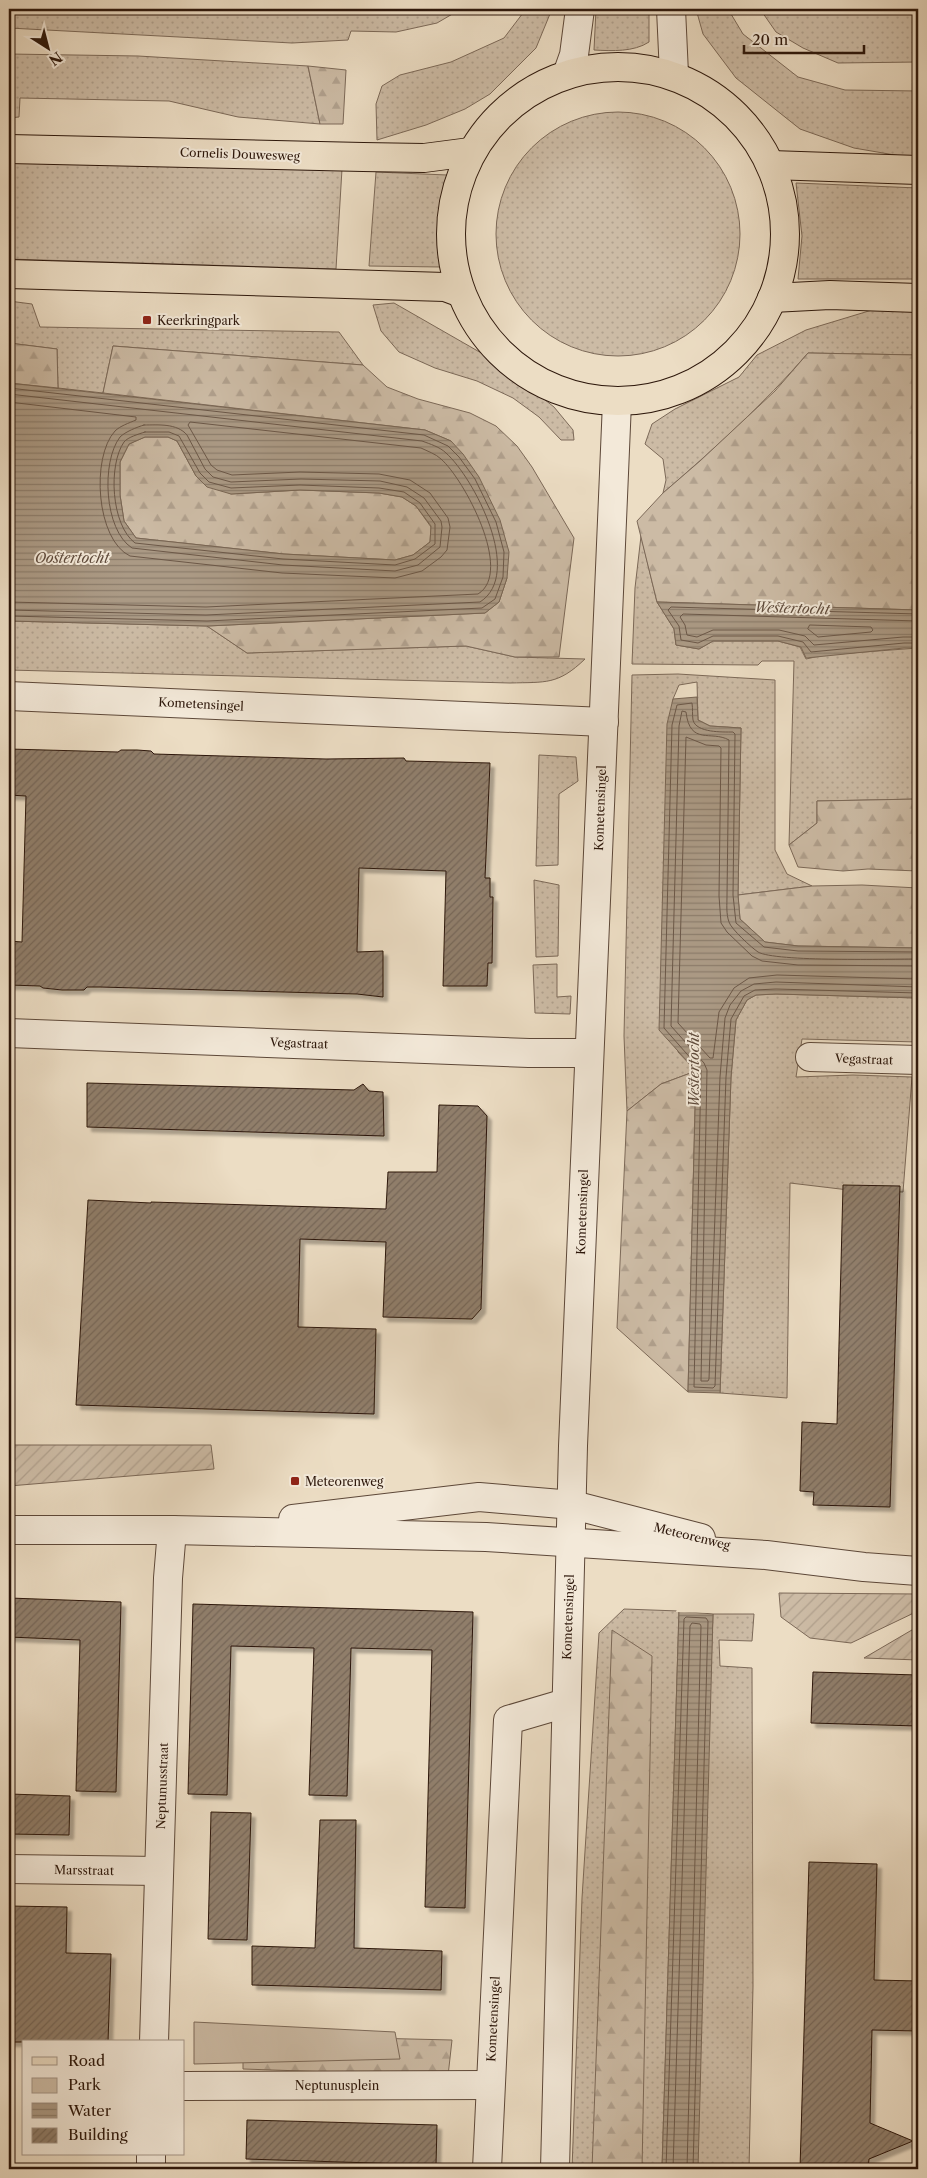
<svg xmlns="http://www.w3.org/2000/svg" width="927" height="2178" viewBox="0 0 927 2178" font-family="'Libre Caslon Text',serif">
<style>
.grass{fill:url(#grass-dots);stroke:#7c6958}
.forest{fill:url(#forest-firs);stroke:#7c6958}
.park{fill:#ccbba5;stroke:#7c6958}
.garden{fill:url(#garden-furrows);stroke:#7c6958}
.water{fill:url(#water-rules);stroke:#796654;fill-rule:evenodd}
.pier{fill:#ecddc4}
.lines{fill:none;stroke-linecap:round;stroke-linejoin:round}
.shore{stroke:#6c5848;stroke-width:1}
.building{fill:url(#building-hatch);stroke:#2d170b;filter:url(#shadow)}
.minor-casing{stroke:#5d4839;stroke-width:30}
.major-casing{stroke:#2d170b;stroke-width:30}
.minor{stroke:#f3e9d9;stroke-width:28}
.major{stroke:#ecddc4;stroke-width:28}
.poi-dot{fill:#8f2418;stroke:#f3e9d9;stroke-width:2}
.labels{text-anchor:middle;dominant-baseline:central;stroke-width:4;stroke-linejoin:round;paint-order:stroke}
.street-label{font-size:12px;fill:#2d170b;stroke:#f3e9d9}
.poi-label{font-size:12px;fill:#2d170b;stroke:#f3e9d9;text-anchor:start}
.water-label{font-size:14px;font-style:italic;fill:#5f4b3c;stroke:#f3e9d9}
</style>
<defs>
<pattern id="grass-dots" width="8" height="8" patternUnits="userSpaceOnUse" patternTransform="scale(1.25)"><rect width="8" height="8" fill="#ccbba5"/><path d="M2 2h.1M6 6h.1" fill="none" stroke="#b0a08d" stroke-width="1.8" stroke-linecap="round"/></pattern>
<pattern id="forest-firs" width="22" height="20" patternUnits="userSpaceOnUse" patternTransform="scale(1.25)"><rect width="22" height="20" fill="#ccbba5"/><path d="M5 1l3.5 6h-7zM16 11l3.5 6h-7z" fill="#b0a08d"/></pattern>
<pattern id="garden-furrows" width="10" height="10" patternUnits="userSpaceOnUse" patternTransform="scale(1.25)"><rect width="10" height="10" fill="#ccbba5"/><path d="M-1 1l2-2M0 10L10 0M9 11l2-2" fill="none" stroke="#b0a08d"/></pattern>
<pattern id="water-rules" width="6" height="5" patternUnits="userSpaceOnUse" patternTransform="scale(1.25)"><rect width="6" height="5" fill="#ab9a85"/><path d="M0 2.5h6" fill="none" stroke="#8c7d6b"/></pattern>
<pattern id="building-hatch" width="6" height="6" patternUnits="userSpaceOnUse" patternTransform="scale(1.25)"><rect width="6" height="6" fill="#907e6b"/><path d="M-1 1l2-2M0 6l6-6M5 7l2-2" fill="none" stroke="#766656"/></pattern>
<filter id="shadow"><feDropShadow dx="4.5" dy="4.5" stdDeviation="1" flood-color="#0004"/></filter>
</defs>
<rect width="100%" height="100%" fill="#ecddc4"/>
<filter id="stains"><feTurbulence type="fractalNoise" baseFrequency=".004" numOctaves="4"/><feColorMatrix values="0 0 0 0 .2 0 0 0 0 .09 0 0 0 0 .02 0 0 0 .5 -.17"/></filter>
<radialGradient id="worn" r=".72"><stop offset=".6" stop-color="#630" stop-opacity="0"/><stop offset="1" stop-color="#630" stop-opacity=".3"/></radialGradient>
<!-- grass -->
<g class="grass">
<path d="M9 9H461L437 23 396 32 351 31 348 40 292 43 9 28Z"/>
<path d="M526 9H552L536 48 490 94 465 109 426 125 377 140 376 104 382 86 400 75 451 62 504 38Z"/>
<path d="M596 9H649V42C634 52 612 51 594 50Z"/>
<path d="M696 9H728L743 34 798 77 845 90 918 91V159L854 148 800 129 736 78 703 34Z"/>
<path d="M760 9H918V62L838 63 803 48 776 32Z"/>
<path d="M9 54 138 56 308 66 320 124 238 117 169 101 20 98 19 117 9 118Z"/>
<circle cx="618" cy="234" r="122"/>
<path d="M9 162 342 169 336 269 9 259Z"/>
<path d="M376 172 447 175 438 225 441 267 369 266Z"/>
<path d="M796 183 918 188V279H798L802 236Z"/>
<path d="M9 301 32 304 40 327 339 332 363 365 113 346 103 393 58 388 57 349 9 343Z"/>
<path d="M394 303 497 362 554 407 573 430 574 440H561L539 417 513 398 477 381 435 368 399 352 381 331 373 305Z"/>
<path d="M872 310 918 312V355L808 353C764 404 714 449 663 493L666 480 663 459 645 444 652 424 675 409 739 377 757 355 806 330Z"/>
<path d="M641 536 657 602 674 629 676 645 699 649 713 641H778L800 647 806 659 824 655 918 648V799L817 801V823L789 845 794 661H762L758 665 632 664 635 588Z"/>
<path d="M9 621 207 626 247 653 466 646 515 657 585 659C558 685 546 682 510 683L9 670Z"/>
<path d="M678 674 775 680V850L787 874 812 886 738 895 741 728 710 726 698 720 697 682 679 685 673 699 678 1052 696 1071 661 1084 627 1111 624 1036 632 675Z"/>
<path d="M539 755 576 757 578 781 559 794 558 865 536 866Z"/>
<path d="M534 880 559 885 558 956 536 957Z"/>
<path d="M557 964V997L571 996 570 1014 535 1013 533 965Z"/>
<path d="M776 994 918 998V1042L802 1039 796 1077 853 1075 912 1077 903 1192 857 1191 790 1183 787 1398 720 1393 731 1077 736 1020 747 1000 756 995Z"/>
<path d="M624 1609 679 1611 662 2169H572L582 1898 599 1633Z"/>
<path d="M713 1614H754L752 1641 719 1640 720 1666 752 1668 753 1986 749 2169H692Z"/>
</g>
<!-- forest -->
<g class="forest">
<path d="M308 66 346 70 343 124H320Z"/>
<path d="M9 343 57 349 58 388 9 383Z"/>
<path d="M113 346 363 365 387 387 418 399 470 413 496 426 517 446 532 467 574 538 559 657H515L466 646 247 653 207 626 485 613 499 602 507 578 451 441 425 430 103 393Z"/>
<path d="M808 353 918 355V610L657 602 637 521 663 493 700 461 775 391Z"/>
<path d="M145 437H168L177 441 196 476 231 494 300 490 379 493 402 497 416 506 431 527 430 542 413 555 395 560 284 554 136 538 124 521 120 495V462L129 444Z"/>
<path d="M918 799V871L868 869 843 871 798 867 789 845 817 823V801Z"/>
<path d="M862 885 918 888V948L798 946 765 942 740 919 738 895 812 886Z"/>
<path d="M696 1071 688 1392 617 1328 627 1111 661 1084Z"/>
<path d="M612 1630 652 1656 642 2169H592Z"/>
<path d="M243 2035 452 2040 448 2076 243 2069Z"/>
</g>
<!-- park -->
<path class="park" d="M194 2022 395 2032 400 2059 194 2064Z"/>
<!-- garden -->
<g class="garden">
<path d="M9 1445H211L214 1469 9 1486Z"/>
<path d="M779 1593 918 1594V1611L851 1643 810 1638 781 1617Z"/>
<path d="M917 1627 918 1660 864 1658Z"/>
</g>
<!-- water -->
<g class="water">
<path d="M9 383 425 430 451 441 463 454 479 477 500 520 509 552 507 578 499 602 485 613 207 626 9 621ZM145 437H168L177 441 196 476 207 487 231 494 300 490 379 493 402 497 416 506 431 526 430 542 413 555 395 560 284 554 136 538 124 521 120 495V462L129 444Z"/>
<path d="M657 602 918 610V648H904L806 658 801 647 778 641H713L699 649 676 645 674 629Z"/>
<path d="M697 697 698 720 710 726 741 728 738 895 740 919 765 942 798 946 918 948V998L776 994 756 995 747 1000 736 1020 731 1077 720 1393 688 1392 696 1071 659 1030 667 724 673 699Z"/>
<path d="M679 1611 713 1614 698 2169H662Z"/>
</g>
<!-- pier -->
<path class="pier" d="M677 1609 713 1611 715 1613 676 1612Z"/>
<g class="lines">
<!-- shore -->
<g class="shore">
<path d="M9 388 424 435 448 446 459 457 475 479 496 522 504 552 503 577 495 599 482 608 207 621 9 616"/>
<path d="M9 394 422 441C430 444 440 447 446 453 474 478 524 574 480 602L206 615 9 610"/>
<path d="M9 402 136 417V420C129 423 120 426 115 431 91 457 96 540 130 556L282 573 395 578 422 571 441 557 447 550 450 527 448 518 430 493 410 480 379 474 300 472 232 475 217 470 211 465 188 425 190 422 421 448C427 451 436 454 441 459 464 479 514 572 478 594L206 607 9 602"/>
<path d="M144 425C158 425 177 423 187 435L205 469 213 477 231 482 301 479 380 481 407 487 424 498 441 521 442 527 440 547 418 565 395 571 283 565 132 548C104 530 101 462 120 437 125 432 137 427 144 425Z"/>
<path d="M145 432H169L179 436 200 473 209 482 231 488 300 485 379 488 404 492 420 503 435 524V544L415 559 395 565 283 559 135 543C111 525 108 465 124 442 128 437 139 434 145 432Z"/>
<path d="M918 614 671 607 668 610 679 626 681 640 698 643 713 636H778L803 642 811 652 904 643H918"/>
<path d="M918 621 683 614 680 617 685 625 687 635 697 637 713 630H779L805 636 814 645 903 637H918"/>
<path d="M810 625 871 627 873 630 871 632 818 637 808 629Z"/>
<path d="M918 952 798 951 764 947 736 923 733 895 735 734 733 732C723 732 696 733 693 720 692 714 693 709 692 703L677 705 672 725 664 1028 701 1070 694 1387 713 1388 715 1386 726 1077 731 1019 744 996 755 990 776 989 918 993"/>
<path d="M918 959C892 959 775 962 758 952 752 948 731 929 729 922 726 914 727 904 727 896L729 740C711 730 690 746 686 712L682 711 679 726 671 1026 704 1063 707 1070 701 1381H708L709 1379 720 1077 725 1018 730 1005 741 991 754 984 776 982 918 987"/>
<path d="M918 966 798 965 762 961 752 956 727 932 721 923 719 896 721 748 719 746 706 745 686 737 678 1023 710 1058H713L719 1012 734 988 749 978 777 975 918 979"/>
<path d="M666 2169 684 1619 686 1617 706 1618 708 1621 693 2169"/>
<path d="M673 2169 690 1626 692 1623 700 1624 701 1626 687 2169"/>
</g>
</g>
<!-- building -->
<g class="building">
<path d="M9 749 118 752 121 750H137L151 751 154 754 326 759 404 758 406 761 490 763 485 878H490V897H493L492 963H488L487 986H443L446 871 359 868 357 952 383 951V997L357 994 100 987H87L84 990H62L43 988 40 986 9 985V941L22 942 26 796 9 795Z"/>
<path d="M87 1083 354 1090 363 1084 369 1091 383 1092 384 1136 87 1127Z"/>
<path d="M439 1105 478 1106 487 1116 481 1309 472 1319 383 1317 386 1242 300 1239 298 1327 376 1329 374 1414 76 1405 88 1200 151 1203V1202L386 1209 388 1172H437Z"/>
<path d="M843 1185 900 1186 890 1507 813 1505 814 1492 800 1491 802 1422 837 1424Z"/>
<path d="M9 1598 121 1602 116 1792 76 1791 80 1640 9 1637Z"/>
<path d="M193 1604 473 1612 465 1908 425 1907 432 1650 351 1648 347 1796 309 1795 314 1648 231 1646 227 1795 188 1794Z"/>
<path d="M813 1672 918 1675V1726L811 1723Z"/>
<path d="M9 1794 70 1796 69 1835 9 1834Z"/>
<path d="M211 1812 251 1813 247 1940 208 1939Z"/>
<path d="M320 1820H356L354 1948 442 1951 441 1990 252 1985V1946L315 1948Z"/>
<path d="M809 1862 877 1864 874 1980 918 1981V2031L872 2030 870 2123 913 2141 869 2159 868 2169H800Z"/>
<path d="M9 1906 67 1907 66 1953 111 1954 108 2042H9Z"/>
<path d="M247 2120 437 2125 436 2165 246 2159Z"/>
</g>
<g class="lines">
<!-- minor casing -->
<g class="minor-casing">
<g id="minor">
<path d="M671 9 674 74"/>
<path d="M568 72 574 55 580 9"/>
<path d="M9 696 604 722"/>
<path d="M9 1033 529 1053H589"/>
<path d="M810 1057 918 1060"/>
<path d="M293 1519 479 1497 573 1505 701 1538"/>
<path d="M9 1530H172L486 1537 766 1555 864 1567 918 1571"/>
<path d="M9 1869 159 1871"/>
<path d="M154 2042 168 1578 172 1530"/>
<path d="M184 2086 489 2085"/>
<path d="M151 2169V2154"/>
<path d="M487 2169 508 1720 566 1703"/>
<path d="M555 2169 573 1446 617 402"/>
</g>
</g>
<!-- major casing -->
<g class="major-casing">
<g id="major">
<circle cx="618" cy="234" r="167"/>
<path d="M9 149 363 157 424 158 470 152"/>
<path d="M771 165 918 170"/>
<path d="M9 274 445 287 461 293"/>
<path d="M772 298 830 295 918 298"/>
</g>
</g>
<!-- minor -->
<use href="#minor" class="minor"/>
<!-- major -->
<use href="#major" class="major"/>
</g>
<!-- markers -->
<g class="poi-dot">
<rect x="142" y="315" width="10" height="10" rx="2.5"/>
<rect x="290" y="1476" width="10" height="10" rx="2.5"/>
</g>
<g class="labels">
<!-- street labels -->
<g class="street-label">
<text transform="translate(240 154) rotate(2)">Cornelis Douwesweg</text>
<text transform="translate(201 704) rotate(3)">Kometensingel</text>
<text transform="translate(600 808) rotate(-88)">Kometensingel</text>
<text transform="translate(299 1043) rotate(2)">Vegastraat</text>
<text transform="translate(864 1059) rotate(2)">Vegastraat</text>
<text transform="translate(582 1212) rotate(-88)">Kometensingel</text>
<text transform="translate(692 1536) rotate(14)">Meteorenweg</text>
<text transform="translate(568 1617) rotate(-88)">Kometensingel</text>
<text transform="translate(162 1786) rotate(-88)">Neptunusstraat</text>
<text transform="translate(84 1870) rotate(1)">Marsstraat</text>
<text transform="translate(493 2019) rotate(-87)">Kometensingel</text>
<text x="337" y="2085">Neptunusplein</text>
</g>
<!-- poi labels -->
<g class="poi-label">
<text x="157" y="320">Keerkringpark</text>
<text x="305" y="1481">Meteorenweg</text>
</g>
<!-- water labels -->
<g class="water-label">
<text x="72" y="558">Oostertocht</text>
<text transform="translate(792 608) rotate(2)">Westertocht</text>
<text transform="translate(694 1070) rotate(-90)">Westertocht</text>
</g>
</g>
<!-- margin -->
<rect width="927" height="2178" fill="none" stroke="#ecddc4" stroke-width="30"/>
<rect x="10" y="10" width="907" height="2158" fill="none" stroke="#2d170b" stroke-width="2.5"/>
<rect x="15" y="15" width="897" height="2148" fill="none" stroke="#2d170b"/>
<!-- legend -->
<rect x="22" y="2040" width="162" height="115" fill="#f3e9d9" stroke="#a49587"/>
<rect x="32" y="2057" width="25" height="8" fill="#ecddc4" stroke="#a49587"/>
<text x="68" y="2066" font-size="15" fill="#2d170b">Road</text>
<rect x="32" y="2078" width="25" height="15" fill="#ccbba5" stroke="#a49587"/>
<text x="68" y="2090" font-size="15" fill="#2d170b">Park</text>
<rect x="32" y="2103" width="25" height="15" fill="url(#water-rules)" stroke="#a49587"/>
<text x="68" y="2116" font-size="15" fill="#2d170b">Water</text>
<rect x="32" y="2128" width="25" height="15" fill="url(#building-hatch)" stroke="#a49587"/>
<text x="68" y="2140" font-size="15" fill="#2d170b">Building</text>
<!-- north arrow -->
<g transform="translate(48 48) rotate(144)" stroke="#f3e9d9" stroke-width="4" paint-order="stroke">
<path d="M0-4L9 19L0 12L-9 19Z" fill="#2d170b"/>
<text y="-8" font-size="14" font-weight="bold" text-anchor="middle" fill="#2d170b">N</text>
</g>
<!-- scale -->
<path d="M744 45v8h120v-8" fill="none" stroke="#2d170b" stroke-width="2.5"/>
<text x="752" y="45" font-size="15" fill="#2d170b" stroke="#f3e9d9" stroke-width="4" paint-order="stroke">20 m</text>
<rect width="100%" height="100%" filter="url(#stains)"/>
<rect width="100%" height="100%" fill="url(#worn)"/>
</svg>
